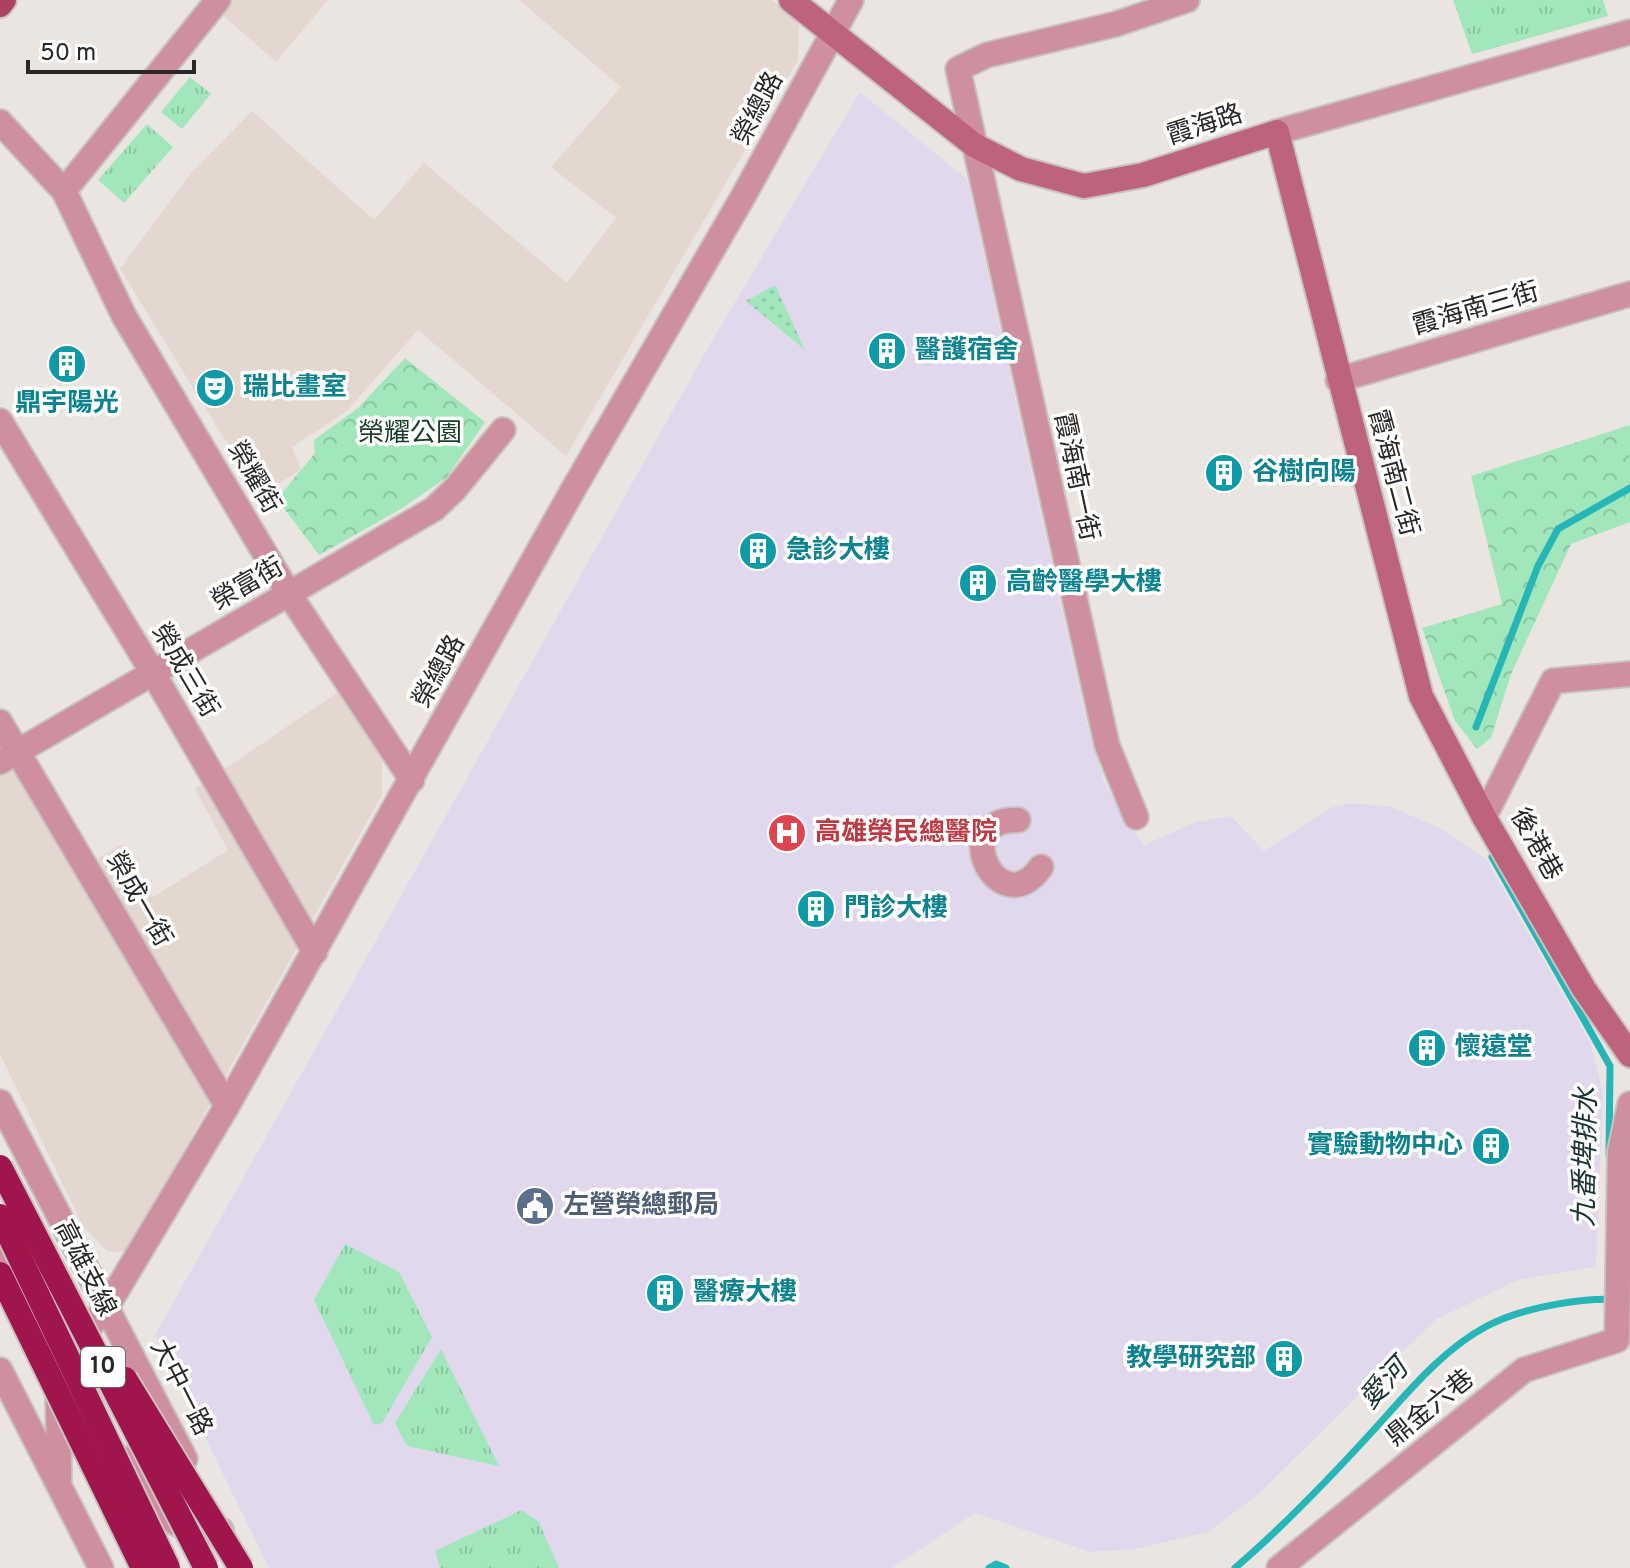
<svg xmlns="http://www.w3.org/2000/svg" width="1630" height="1568" viewBox="0 0 1630 1568" font-family="Overpass,'Noto Sans TC',sans-serif">
<style>
.built{fill:#e4d7d0}
.medical{fill:#e1d8ed}
.grass{fill:url(#grass-tufts)}
.park{fill:url(#park-crowns)}
.garden{fill:url(#garden-dots)}
.lines{fill:none;stroke-linecap:round;stroke-linejoin:round}
.stream{stroke:#27b6b8;stroke-width:7}
.street-casing{stroke:#c8c3c0;stroke-width:28}
.secondary-casing{stroke:#c8c3c0;stroke-width:28}
.primary-casing{stroke:#c8c3c0;stroke-width:28}
.street{stroke:#ce909e;stroke-width:24}
.secondary{stroke:#bd637b;stroke-width:24}
.primary{stroke:#ae4062;stroke-width:24}
.highway-bridge-casing{stroke:#c8c3c0;stroke-width:28;stroke-linecap:butt}
.highway-bridge{stroke:#a0154d;stroke-width:24}
.labels{text-anchor:middle;dominant-baseline:central;stroke-width:7;stroke-linejoin:round;paint-order:stroke}
.shield{fill:#fff;stroke:#6a6868;stroke-width:2}
.shield-label{font-size:24px;font-weight:bold;fill:#2a2827}
.street-label{font-size:26px;fill:#2a2827;stroke:#fff}
.culture-label{font-size:26px;font-weight:bold;fill:#0d838f;stroke:#fff;text-anchor:start}
.park-label{font-size:26px;fill:#193e28;stroke:#fff}
.health-label{font-size:26px;font-weight:bold;fill:#be3a42;stroke:#fff;text-anchor:start}
.service-label{font-size:26px;font-weight:bold;fill:#4e5e75;stroke:#fff;text-anchor:start}
.water-label{font-size:28px;font-style:italic;fill:#1b3232;stroke:#fff}
</style>
<defs>
<pattern id="grass-tufts" width="24" height="20" patternUnits="userSpaceOnUse" patternTransform="scale(2)"><rect width="24" height="20" fill="#a2e7bb"/><path d="M3 7l-1-3M5 7V3M7 7l1-3M15 17l-1-3M17 17v-4M19 17l1-3" fill="none" stroke="#8cc6a1"/></pattern>
<pattern id="park-crowns" width="20" height="18" patternUnits="userSpaceOnUse" patternTransform="scale(2)"><rect width="20" height="18" fill="#a2e7bb"/><path d="M2 6a3 3 0 1 1 6 0M12 15a3 3 0 1 1 6 0" fill="none" stroke="#8cc6a1"/></pattern>
<pattern id="garden-dots" width="8" height="8" patternUnits="userSpaceOnUse" patternTransform="scale(2)"><rect width="8" height="8" fill="#a2e7bb"/><path d="M2 2h.1M6 6h.1" fill="none" stroke="#8cc6a1" stroke-width="1.8" stroke-linecap="round"/></pattern>
</defs>
<rect width="100%" height="100%" fill="#ebe5e2"/>
<!-- built -->
<g class="built">
<path d="M206 0H328L276 62Z"/>
<path d="M519 0H772L799 24 798 60 566 456 418 330 346 412 292 447 301 469 260 497 120 269 191 173 252 111 374 220 424 163 567 283 616 218 551 167 621 87Z"/>
<path d="M341 690 382 760V795L128 1251 108 1252 83 1226 0 1054V743L93 861 122 844 153 897 228 850 195 789Z"/>
</g>
<!-- medical -->
<path class="medical" d="M860 92 967 179 1087 725 1104 781 1123 818 1144 845 1196 822 1231 816 1264 851 1330 808 1349 803 1389 806 1442 829 1486 859 1590 1042 1603 1093 1596 1267 1518 1280 1435 1320 1260 1493 1208 1532 1136 1549 1090 1552 975 1513 892 1568H269L155 1335 710 344Z"/>
<!-- grass -->
<g class="grass">
<path d="M1453 0H1603L1608 16 1472 54Z"/>
<path d="M190 77 211 94 182 129 161 112Z"/>
<path d="M147 124 173 147 124 203 98 180Z"/>
<path d="M345 1244 399 1272 432 1337 382 1423 374 1425 314 1300Z"/>
<path d="M441 1349 499 1466 407 1446 395 1423Z"/>
<path d="M522 1510 539 1522 559 1568H440L435 1551Z"/>
</g>
<!-- park -->
<g class="park">
<path d="M405 358 485 422 447 477 401 509 319 555 277 499 315 453 314 440 358 408Z"/>
<path d="M1630 425V522L1571 544 1511 674 1491 738 1477 749 1455 721 1422 628 1502 604 1471 476Z"/>
</g>
<!-- garden -->
<path class="garden" d="M775 285 805 350 746 301Z"/>
<g class="lines">
<!-- stream -->
<g class="stream">
<path d="M1476 727 1538 566 1558 529 1630 488"/>
<path d="M1492 857 1610 1066 1609 1155"/>
<path d="M989 1568 996 1564 1006 1568"/>
<path d="M1235 1568C1284 1526 1327 1481 1370 1434 1405 1396 1440 1351 1487 1326 1523 1307 1590 1295 1630 1301"/>
</g>
<!-- street casing -->
<g class="street-casing">
<g id="street">
<path d="M0 122 64 191 124 316 289 594 412 780"/>
<path d="M1277 132 1630 32"/>
<path d="M64 191 218 0"/>
<path d="M1338 380 1630 294"/>
<path d="M0 421 153 673 315 952"/>
<path d="M0 722 227 1106"/>
<path d="M0 762 434 509 455 489 503 430"/>
<path d="M1136 817 1107 745 958 69 987 55 1116 24 1187 0"/>
<path d="M1484 817 1553 681 1630 674"/>
<path d="M1018 820C946 818 999 926 1041 867"/>
<path d="M0 1102 185 1459"/>
<path d="M0 1246 47 1337"/>
<path d="M60 1360 106 1308 227 1106 574 488 744 195 851 0"/>
<path d="M0 1370 101 1568"/>
<path d="M58 1391 59 1478"/>
<path d="M124 1459C150 1501 167 1537 221 1530"/>
<path d="M1279 1568 1524 1370 1617 1340 1620 1152 1630 1104"/>
</g>
</g>
<!-- secondary casing -->
<g class="secondary-casing">
<path id="secondary" d="M791 0 974 145 1021 169 1084 186 1143 175 1277 132 1421 696 1484 817 1584 989 1630 1055"/>
</g>
<!-- primary casing -->
<g class="primary-casing">
<path id="primary" d="M0 5 4 0"/>
</g>
<!-- street -->
<use href="#street" class="street"/>
<!-- secondary -->
<use href="#secondary" class="secondary"/>
<!-- primary -->
<use href="#primary" class="primary"/>
<!-- highway-bridge casing -->
<g class="highway-bridge-casing">
<g id="highway-bridge">
<path d="M0 1167 206 1568"/>
<path d="M0 1216 168 1568"/>
<path d="M0 1274 143 1568"/>
<path d="M125 1379 241 1568"/>
</g>
</g>
<!-- highway-bridge -->
<use href="#highway-bridge" class="highway-bridge"/>
</g>
<!-- icons -->
<defs>
<g id="building-disc" transform="scale(2)"><circle r="9.5" fill="#0f9aa8" stroke="#fff"/><path d="M-4-6H4V6H1V3H-1V6H-4ZM-2.5-4.3h1.7v1.8h-1.7ZM.8-4.3h1.7v1.8H.8ZM-2.5-1h1.7V.8h-1.7ZM.8-1h1.7V.8H.8Z" fill="#fff"/></g>
<g id="theatre-disc" transform="scale(2)"><circle r="9.5" fill="#0f9aa8" stroke="#fff"/><path d="M-5-5.5Q0-4 5-5.5V0Q5 5 0 6Q-5 5-5 0ZM-3.3-2.5H-1v1.5H-3.3ZM1-2.5H3.3v1.5H1ZM-2.8 1Q0 5.5 2.8 1Z" fill="#fff"/></g>
<g id="hospital-disc" transform="scale(2)"><circle r="9.5" fill="#e0444e" stroke="#fff"/><path d="M-5-5h3v3.5h4V-5h3V5h-3V1.5h-4V5h-3Z" fill="#fff"/></g>
<g id="civic-disc" transform="scale(2)"><circle r="9.5" fill="#5c6f8a" stroke="#fff"/><path d="M-.6-6.5H3V-4.5H.6V-3L4-1V1h2V6H-6V1h2V-1L-.6-3ZM-1.2 2.5V6h2.4V2.5Z" fill="#fff"/></g>
</defs>
<g fill-rule="evenodd">
<use href="#building-disc" x="887" y="351"/>
<use href="#building-disc" x="67" y="364"/>
<use href="#theatre-disc" x="215" y="388"/>
<use href="#building-disc" x="1224" y="473"/>
<use href="#building-disc" x="758" y="551"/>
<use href="#building-disc" x="978" y="583"/>
<use href="#hospital-disc" x="787" y="833"/>
<use href="#building-disc" x="816" y="909"/>
<use href="#building-disc" x="1427" y="1048"/>
<use href="#building-disc" x="1491" y="1146"/>
<use href="#civic-disc" x="535" y="1206"/>
<use href="#building-disc" x="665" y="1293"/>
<use href="#building-disc" x="1284" y="1359"/>
</g>
<g class="labels">
<!-- shield labels -->
<rect class="shield" x="81" y="1347" width="44" height="40" rx="6"/>
<g class="shield-label">
<text x="103" y="1367">10</text>
</g>
<!-- street labels -->
<g class="street-label">
<text transform="translate(759 109) rotate(-62)">榮總路</text>
<text transform="translate(1205 126) rotate(-18)">霞海路</text>
<text transform="translate(1476 310) rotate(-16)">霞海南三街</text>
<text transform="translate(1392 473) rotate(75)">霞海南二街</text>
<text transform="translate(1075 477) rotate(78)">霞海南一街</text>
<text transform="translate(253 478) rotate(60)">榮耀街</text>
<text transform="translate(248 585) rotate(-30)">榮富街</text>
<text transform="translate(184 671) rotate(59)">榮成三街</text>
<text transform="translate(440 672) rotate(-61)">榮總路</text>
<text transform="translate(1535 845) rotate(61)">後港巷</text>
<text transform="translate(138 900) rotate(60)">榮成一街</text>
<text transform="translate(84 1269) rotate(63)">高雄支線</text>
<text transform="translate(180 1388) rotate(63)">大中一路</text>
<text transform="translate(1431 1409) rotate(-39)">鼎金六巷</text>
</g>
<!-- culture labels -->
<g class="culture-label">
<text x="915" y="351">醫護宿舍</text>
<text x="243" y="388">瑞比畫室</text>
<text x="67" y="404" text-anchor="middle">鼎宇陽光</text>
<text x="1252" y="473">谷樹向陽</text>
<text x="786" y="551">急診大樓</text>
<text x="1006" y="583">高齡醫學大樓</text>
<text x="844" y="909">門診大樓</text>
<text x="1455" y="1048">懷遠堂</text>
<text x="1463" y="1146" text-anchor="end">實驗動物中心</text>
<text x="693" y="1293">醫療大樓</text>
<text x="1256" y="1359" text-anchor="end">教學研究部</text>
</g>
<!-- park labels -->
<g class="park-label">
<text x="410" y="434">榮耀公園</text>
</g>
<!-- health labels -->
<g class="health-label">
<text x="815" y="833">高雄榮民總醫院</text>
</g>
<!-- service labels -->
<g class="service-label">
<text x="563" y="1206">左營榮總郵局</text>
</g>
<!-- water labels -->
<g class="water-label">
<text transform="translate(1587 1157) rotate(-89)">九番埤排水</text>
<text transform="translate(1385 1385) rotate(-47)">愛河</text>
</g>
</g>
<!-- scale -->
<path d="M28 60v12h166v-12" fill="none" stroke="#2a2827" stroke-width="4"/>
<text x="40" y="60" font-size="24" fill="#2a2827" stroke="#ffffff" stroke-width="6" paint-order="stroke">50 m</text>
</svg>
